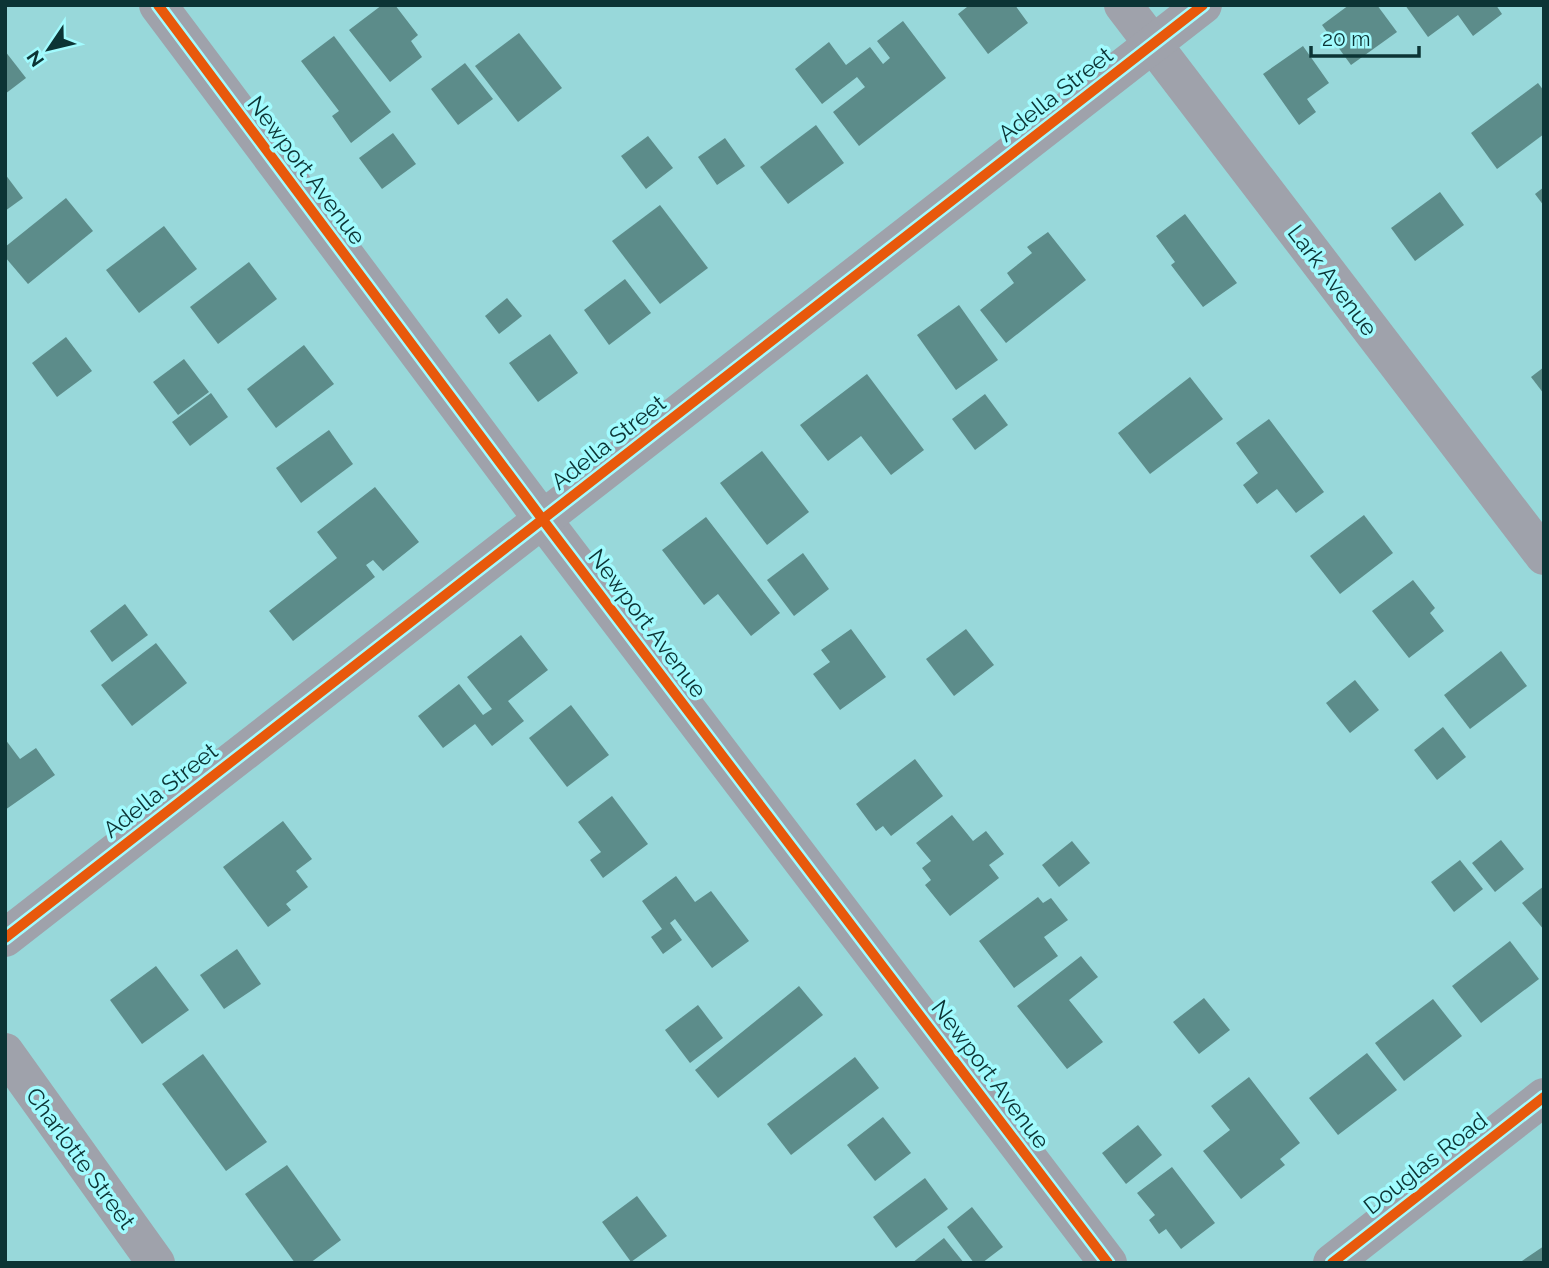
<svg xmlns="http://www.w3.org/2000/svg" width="1549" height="1268" viewBox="0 0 1549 1268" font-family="Raleway,sans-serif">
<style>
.building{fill:#5c8c8a}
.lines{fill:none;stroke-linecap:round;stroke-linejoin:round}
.minor{stroke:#9fa2ab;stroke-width:38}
.cycleway-casing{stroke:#a2fbfe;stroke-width:15}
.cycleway{stroke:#e8590c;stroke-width:10}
.labels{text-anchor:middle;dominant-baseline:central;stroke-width:7;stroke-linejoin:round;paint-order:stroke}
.street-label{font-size:23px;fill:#0c3435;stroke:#a2fbfe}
</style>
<rect width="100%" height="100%" fill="#98d8da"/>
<!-- building -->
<g class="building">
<path d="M382 5H395L418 35 411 41 422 57 390 82 349 30Z"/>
<path d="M966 5H1015L1028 23 988 54 958 14 967 7Z"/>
<path d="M1349 5H1377L1397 32 1351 65 1322 25Z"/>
<path d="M1405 5H1496L1502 14 1473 36 1458 15 1428 37Z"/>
<path d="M903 21 946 78 859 146 833 112 865 87 857 77 822 104 795 69 829 42 846 65 870 47 883 64 890 58 877 41Z"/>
<path d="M519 33 562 88 518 122 475 66Z"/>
<path d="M334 36 391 112 351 143 332 116 339 111 301 61Z"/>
<path d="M1303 46 1329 83 1307 99 1316 112 1299 125 1263 74Z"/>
<path d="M5 51 26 78 5 94Z"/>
<path d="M465 63 493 99 458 125 431 89Z"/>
<path d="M1538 83 1544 91V134L1497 169 1471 133Z"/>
<path d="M816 125 844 163 788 204 760 167Z"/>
<path d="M393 133 416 164 382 189 359 158Z"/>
<path d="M648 136 673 168 646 189 621 156Z"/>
<path d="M725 138 745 166 717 185 698 157Z"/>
<path d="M5 174 23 198 5 211Z"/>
<path d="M1544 187V206L1535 194Z"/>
<path d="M1440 192 1464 225 1415 261 1391 228Z"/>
<path d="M66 198 93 231 28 284 5 257V247Z"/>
<path d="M660 205 708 268 660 304 612 241Z"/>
<path d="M1185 214 1237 283 1203 307 1171 265 1175 262 1156 236Z"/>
<path d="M164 226 197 269 139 313 106 270Z"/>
<path d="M1048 232 1086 280 1006 343 980 310 1014 283 1007 273 1032 253 1027 247Z"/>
<path d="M249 262 277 299 218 344 190 307Z"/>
<path d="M625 279 651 313 609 345 584 310Z"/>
<path d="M507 298 522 316 499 334 485 316Z"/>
<path d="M959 305 998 360 956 390 917 335Z"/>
<path d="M550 334 578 373 538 402 509 363Z"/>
<path d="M66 337 92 371 57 397 32 363Z"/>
<path d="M304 345 334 384 276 428 247 389Z"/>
<path d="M184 359 209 392 178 415 153 382Z"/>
<path d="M1544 367V394L1531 377Z"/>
<path d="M867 374 924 450 891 475 861 436 828 461 800 425Z"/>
<path d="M1190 377 1223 419 1150 474 1118 433Z"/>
<path d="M211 393 228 417 190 446 172 422Z"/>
<path d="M985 394 1008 425 975 450 952 419Z"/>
<path d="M1269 419 1324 492 1296 513 1277 489 1257 504 1243 485 1258 473 1236 443Z"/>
<path d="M329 430 353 464 301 503 276 468Z"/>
<path d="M762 451 809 512 767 545 720 483Z"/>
<path d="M375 487 419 542 383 571 373 560 366 565 375 577 293 641 269 611 337 558 317 532Z"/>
<path d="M1364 515 1393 553 1340 594 1310 556Z"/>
<path d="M706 517 780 613 751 636 718 594 704 605 662 550Z"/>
<path d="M803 553 829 589 794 616 767 580Z"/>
<path d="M1413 580 1435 608 1430 613 1444 631 1409 658 1372 611Z"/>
<path d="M125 604 148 635 112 662 90 631Z"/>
<path d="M851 629 886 677 840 710 813 674 830 662 821 650Z"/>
<path d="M966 629 994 665 954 696 926 659Z"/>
<path d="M521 635 548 670 508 701 524 721 492 746 475 724 443 748 418 716 459 684 483 715 492 709 467 677Z"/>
<path d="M156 643 187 683 132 726 101 685Z"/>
<path d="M1501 651 1527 686 1470 729 1444 695Z"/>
<path d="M1355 680 1379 710 1350 733 1326 703Z"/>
<path d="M571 705 609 755 567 787 529 738Z"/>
<path d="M1443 727 1466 757 1437 780 1414 750Z"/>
<path d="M5 739 20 759 36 748 55 775 5 810Z"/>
<path d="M915 759 943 796 891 836 883 826 876 831 856 804Z"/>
<path d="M612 796 648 844 603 878 590 860 601 852 578 822Z"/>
<path d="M952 815 973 841 986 831 1004 854 989 865 999 878 950 916 925 885 931 880 922 868 931 861 916 843Z"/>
<path d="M283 821 312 859 296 871 308 887 286 904 291 910 268 927 223 867Z"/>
<path d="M1501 840 1524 869 1495 892 1472 863Z"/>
<path d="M1072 841 1090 863 1059 887 1042 865Z"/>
<path d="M1460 860 1483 889 1454 912 1431 882Z"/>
<path d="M676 876 695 902 711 891 749 941 712 968 675 919 670 923 682 940 663 954 651 937 662 929 642 901Z"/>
<path d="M1544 886V930L1522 903Z"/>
<path d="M1038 897 1043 903 1051 898 1068 920 1044 937 1058 956 1014 988 979 941Z"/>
<path d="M1510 941 1539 979 1481 1023 1452 986Z"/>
<path d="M237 949 261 984 224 1009 200 975Z"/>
<path d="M1081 956 1098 977 1069 1000 1103 1042 1067 1069 1017 1006Z"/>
<path d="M156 966 189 1010 142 1044 110 1000Z"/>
<path d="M799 986 823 1015 718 1098 695 1070Z"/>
<path d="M1204 998 1230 1030 1199 1054 1173 1022Z"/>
<path d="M1433 999 1462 1036 1404 1081 1375 1043Z"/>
<path d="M698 1005 723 1038 690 1063 665 1030Z"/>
<path d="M1367 1053 1397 1090 1338 1135 1309 1098Z"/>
<path d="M203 1054 267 1142 226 1171 162 1084Z"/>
<path d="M855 1057 879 1088 791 1155 767 1124Z"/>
<path d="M1249 1077 1300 1143 1280 1159 1285 1165 1241 1199 1203 1151 1230 1130 1211 1106Z"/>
<path d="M883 1117 911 1153 875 1181 847 1145Z"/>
<path d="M1138 1125 1162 1155 1126 1184 1102 1153Z"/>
<path d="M287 1165 341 1240 310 1263H295L245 1194Z"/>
<path d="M1172 1167 1215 1223 1181 1249 1166 1229 1159 1234 1149 1220 1155 1215 1137 1193Z"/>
<path d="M925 1178 948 1209 896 1248 873 1217Z"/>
<path d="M637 1196 667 1236 631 1262 602 1222Z"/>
<path d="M972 1207 1003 1247 982 1263H974L947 1227Z"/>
<path d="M944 1238 964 1263H912Z"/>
<path d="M1544 1246V1263H1519Z"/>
</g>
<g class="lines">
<!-- minor -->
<g class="minor">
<path d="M158 5 543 520 1108 1263"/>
<path d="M1123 5 1544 556"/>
<path d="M5 938 1203 5"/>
<path d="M5 1052 156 1263"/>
<path d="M1332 1263 1544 1097"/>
</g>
<!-- cycleway casing -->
<g class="cycleway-casing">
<g id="cycleway">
<path d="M158 5 543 520 1108 1263"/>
<path d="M5 938 1203 5"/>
<path d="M1332 1263 1544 1097"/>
</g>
</g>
<!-- cycleway -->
<use href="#cycleway" class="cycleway"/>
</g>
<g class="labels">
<!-- street labels -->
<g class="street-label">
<text transform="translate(1055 94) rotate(-38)">Adella Street</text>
<text transform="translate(307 170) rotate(53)">Newport Avenue</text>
<text transform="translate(1333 280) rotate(53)">Lark Avenue</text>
<text transform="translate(608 442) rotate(-38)">Adella Street</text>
<text transform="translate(648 623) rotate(53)">Newport Avenue</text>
<text transform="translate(160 790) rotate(-38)">Adella Street</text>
<text transform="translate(991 1074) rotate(53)">Newport Avenue</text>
<text transform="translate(81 1158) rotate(54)">Charlotte Street</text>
<text transform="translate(1425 1163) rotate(-38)">Douglas Road</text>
</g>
</g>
<!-- border -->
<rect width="1549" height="1268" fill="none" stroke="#0c3435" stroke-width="14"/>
<!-- north arrow -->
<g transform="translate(49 49) rotate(235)" stroke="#a2fbfe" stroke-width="5" paint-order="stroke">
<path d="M0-5L12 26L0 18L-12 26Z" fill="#0c3435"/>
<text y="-10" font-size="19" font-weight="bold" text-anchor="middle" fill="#0c3435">N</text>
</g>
<!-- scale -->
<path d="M1311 46v10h108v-10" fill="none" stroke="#0c3435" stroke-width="3.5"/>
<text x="1322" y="46" font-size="21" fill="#0c3435" stroke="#a2fbfe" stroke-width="5" paint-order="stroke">20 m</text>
</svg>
